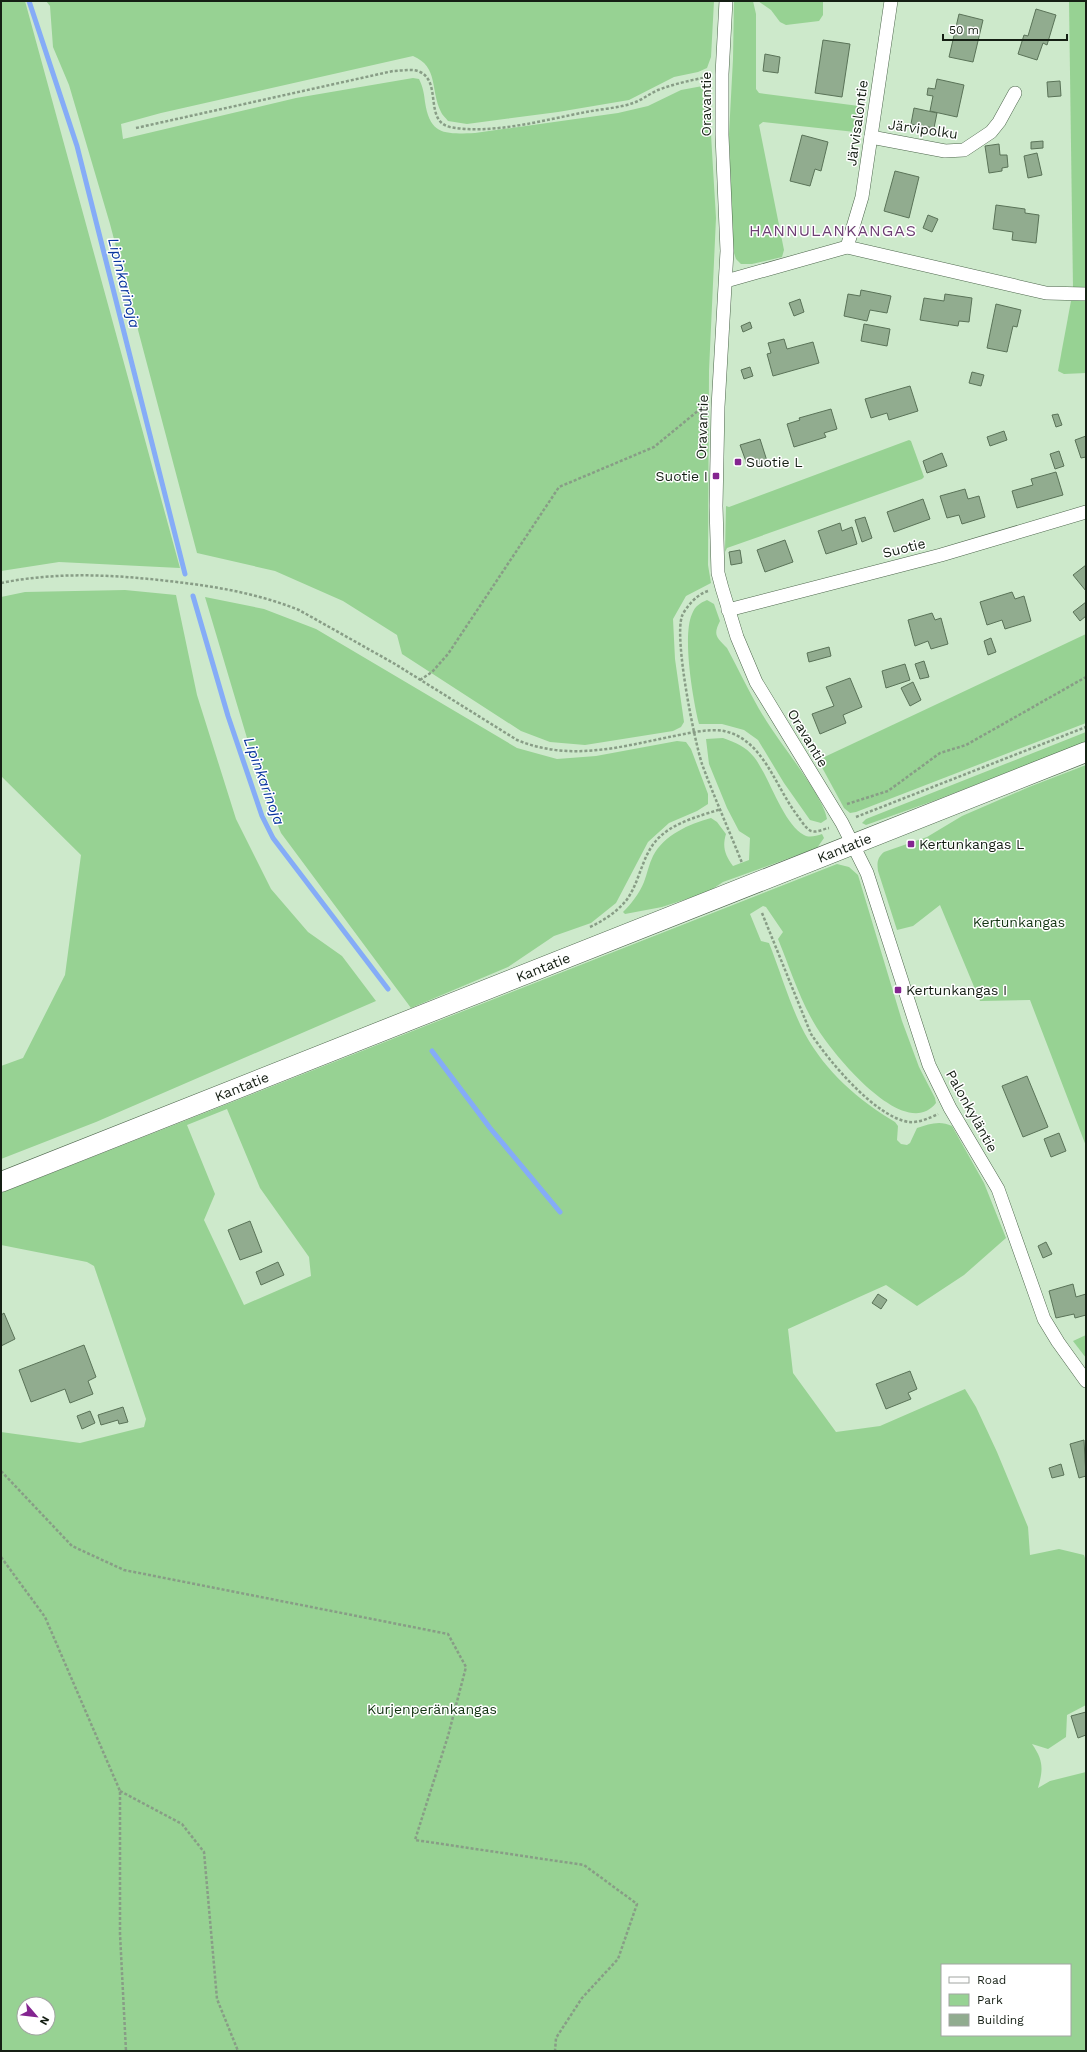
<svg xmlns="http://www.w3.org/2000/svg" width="1087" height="2052" viewBox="0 0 1087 2052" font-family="'Work Sans',sans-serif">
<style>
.green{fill:#97d293;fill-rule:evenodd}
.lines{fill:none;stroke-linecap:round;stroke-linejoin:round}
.stream{stroke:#85acf7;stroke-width:5}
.building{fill:#91ac8f;stroke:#5a7358}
.minor-casing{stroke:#4d664c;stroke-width:14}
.primary-casing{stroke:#4d664c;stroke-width:21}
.path{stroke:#889d86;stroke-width:2.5;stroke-dasharray:3 2;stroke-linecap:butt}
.minor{stroke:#fff;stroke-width:13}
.primary{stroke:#fff;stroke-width:20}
.poi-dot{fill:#842590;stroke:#fff;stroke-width:1.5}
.labels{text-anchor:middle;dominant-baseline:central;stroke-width:3;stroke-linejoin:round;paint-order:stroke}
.street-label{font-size:14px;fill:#151f14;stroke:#fff}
.poi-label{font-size:14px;fill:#151f14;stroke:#fff;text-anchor:start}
.park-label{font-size:14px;fill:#143513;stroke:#fff}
.water-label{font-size:15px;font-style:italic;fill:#07359e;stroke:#fff}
.quarter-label{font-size:16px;letter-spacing:1px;fill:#6e3f74;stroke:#fff}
</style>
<rect width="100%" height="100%" fill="#cde9cb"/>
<!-- green -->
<g class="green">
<path d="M1 1H25L180 568 59 562 1 571Z"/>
<path d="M46 1H714L711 57 707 68 698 72 674 77 629 100 558 112 467 124 448 121C446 118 442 115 441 112 430 90 439 67 413 56L161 113 121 124 123 139 296 98 413 78 419 79C423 87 424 93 425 102 430 136 446 134 475 133L618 113 648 106 681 90 708 85 716 218 709 371 708 565 711 583 686 596 673 619 675 659 684 722 681 727 673 731 585 745 550 742 521 731 402 654 397 635 343 601 275 571 197 553 110 224 69 85 53 47 50 6Z"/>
<path d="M734 1H753L756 14V89L759 93 859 106 862 109 859 129 855 132 763 122 759 125 784 250 782 257 752 264H741L736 259 733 250 729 134 733 59Z"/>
<path d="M758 1H823V15L819 21 786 25 780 22 771 10Z"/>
<path d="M1069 1H1086V289L1073 288Z"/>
<path d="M1086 300V373L1064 374 1058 371 1071 301Z"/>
<path d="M909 440 911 441 924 477 922 479 727 548 725 552 726 506 729 507Z"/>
<path d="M125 590 176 595 197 695 236 819 271 889 308 932 342 956 376 1001 96 1122 1 1159V1066L23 1058 65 975 81 855 1 776V597L25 592Z"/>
<path d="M205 597 264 609 316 629 517 748 557 759 596 756 677 741 686 742 691 749 708 794V804L697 811 669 823 648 842 616 903 591 923 554 936 508 967 411 1008 281 833 258 775Z"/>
<path d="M707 600 714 604 720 621C713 635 716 637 727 648 741 674 754 703 771 728 784 748 824 798 827 819L821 823 810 820 784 783 758 740 744 730 722 724H699C693 700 682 636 692 614 695 606 700 603 707 600Z"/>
<path d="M1086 634V723L856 812 850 813 844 808 818 760Z"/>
<path d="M1086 732V742L936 800 866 825 862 823 866 819Z"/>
<path d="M723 738C736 743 745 746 754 757 769 776 783 824 804 835 809 838 816 836 822 834L824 838 817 848 723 882 708 892 662 907 625 914 623 912C631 904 639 894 644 882 647 874 649 864 653 856 664 835 689 824 711 818L717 822 726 834C722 847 725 855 733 866L749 860 750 838 739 831 727 808 709 764 706 739Z"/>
<path d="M1086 765V1146L1030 1000 980 1001 940 905 913 926 897 930 878 871C877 863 877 858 884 852L927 837 962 816 1029 787Z"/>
<path d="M837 864 849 867 858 875 902 1021 919 1067 935 1098 936 1103C905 1143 833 1054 817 1028 800 1001 790 968 778 939L783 932 766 907 763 906 750 914 761 941 769 943C781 973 790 1006 805 1034 826 1072 858 1100 895 1122L898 1126 897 1140 901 1144 907 1145 910 1143 917 1128C929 1124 940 1120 952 1126L984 1183 1006 1238 964 1275 917 1306 886 1285 788 1329 793 1373 836 1432 880 1426 965 1389 976 1407 997 1452 1028 1527 1030 1555 1059 1549 1084 1555 1086 1561V1705L1067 1715 1066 1737 1048 1749 1032 1744C1044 1761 1043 1770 1038 1788L1050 1781 1086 1772V2051H1V1432L80 1443 144 1427 146 1419 94 1266 87 1262 1 1245V1193ZM227 1109 260 1188 309 1257 311 1276 244 1305 204 1220 215 1194 187 1125ZM942 1965H1070V2035H942ZM24 2004H48V2028H24Z"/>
<path d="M1086 1335V1358L1073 1341Z"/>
</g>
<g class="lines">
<!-- stream -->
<g class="stream">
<path d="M29 1 77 146 185 574"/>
<path d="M193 596 228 716 262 816 273 838 388 989"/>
<path d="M432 1051 490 1128 560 1212"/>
</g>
</g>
<!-- building -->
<g class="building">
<path d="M1036 9 1056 15 1047 45 1043 43 1037 60 1018 54 1024 35 1028 36Z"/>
<path d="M959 14 983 20 973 62 949 57Z"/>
<path d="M823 40 850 44 842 97 815 93Z"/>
<path d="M765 54 780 57 778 73 763 71Z"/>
<path d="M937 79 964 85 957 117 930 111 933 96 927 95 928 88 935 89Z"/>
<path d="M1060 81 1061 96 1048 97 1047 82Z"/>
<path d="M914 108 937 113 934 128 911 124Z"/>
<path d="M802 135 828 142 821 171 815 169 810 186 790 181Z"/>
<path d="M1043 141V148L1031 149V142Z"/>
<path d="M999 144 1000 155H1007L1008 167 1002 168V171L989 173 985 146Z"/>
<path d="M1037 153 1042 175 1028 178 1024 156Z"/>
<path d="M895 171 919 177 909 218 884 211Z"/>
<path d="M996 205 1025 209V213L1039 215 1036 243 1012 240 1013 232 993 229Z"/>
<path d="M928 215 938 219 932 232 923 228Z"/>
<path d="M861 290 891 296 887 313 870 310 867 321 844 316 848 294 860 296Z"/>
<path d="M945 294 972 298 969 322 959 321 958 326 920 320 924 298 944 301Z"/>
<path d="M800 299 804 312 794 316 789 303Z"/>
<path d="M996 304 1021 310 1017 327 1013 326 1007 352 987 348Z"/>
<path d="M750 322 752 328 743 332 741 326Z"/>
<path d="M864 324 890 329 887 346 861 341Z"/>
<path d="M784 339 787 349 813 342 819 363 773 376 767 354 771 353 768 343Z"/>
<path d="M750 367 753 376 744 379 741 370Z"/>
<path d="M972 372 984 375 981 386 969 383Z"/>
<path d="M910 386 918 411 889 420 887 413 871 418 865 399Z"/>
<path d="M831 409 837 429 824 433 826 437 794 447 787 424 800 420 799 418Z"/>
<path d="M1058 414 1062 425 1056 427 1052 415Z"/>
<path d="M1004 431 1007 440 990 446 987 437Z"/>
<path d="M1086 436V457L1081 458 1075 440Z"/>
<path d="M760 439 767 461 748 467 740 445Z"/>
<path d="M1059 451 1064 466 1055 469 1050 454Z"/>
<path d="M942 453 947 466 927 473 923 461Z"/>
<path d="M1056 472 1063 495 1017 508 1012 491 1033 485 1031 479Z"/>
<path d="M965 489 968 499 979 496 985 517 962 524 959 515 947 518 940 496Z"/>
<path d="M923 499 930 519 894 532 887 512Z"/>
<path d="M865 517 872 538 862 542 855 520Z"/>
<path d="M840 523 842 531 852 527 857 544 826 554 818 531Z"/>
<path d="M785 540 793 562 765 572 757 550Z"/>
<path d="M740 550 742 563 731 565 729 552Z"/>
<path d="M1086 565V591L1073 575Z"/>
<path d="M1012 592 1015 599 1024 596 1031 621 1005 629 1002 620 987 625 980 602Z"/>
<path d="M1086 602V616L1080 621 1073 612Z"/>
<path d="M932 613 935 620 941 618 948 644 931 649 928 641 915 646 908 620Z"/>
<path d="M991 638 996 652 988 655 984 641Z"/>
<path d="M829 647 831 656 809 662 807 653Z"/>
<path d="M924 661 929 677 920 679 915 664Z"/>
<path d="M905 664 910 680 886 688 882 671Z"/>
<path d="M850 678 862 707 843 715 846 723 820 734 812 714 834 706 826 687Z"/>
<path d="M913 682 921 700 910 706 901 688Z"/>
<path d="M1027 1076 1048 1127 1023 1137 1002 1086Z"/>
<path d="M1059 1133 1066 1151 1051 1157 1044 1139Z"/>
<path d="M250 1221 262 1252 240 1260 228 1230Z"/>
<path d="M1046 1242 1052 1254 1043 1258 1038 1246Z"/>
<path d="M278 1262 284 1275 261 1285 256 1272Z"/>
<path d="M1073 1284 1076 1297 1086 1294V1315L1075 1318 1074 1314 1056 1318 1049 1291Z"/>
<path d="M878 1294 887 1300 881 1309 872 1303Z"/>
<path d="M4 1313 15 1339 1 1346V1315Z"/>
<path d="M84 1345 96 1377 88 1381 93 1394 70 1403 65 1389 31 1402 19 1370Z"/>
<path d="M910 1371 917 1389 908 1393 911 1399 886 1409 876 1384Z"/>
<path d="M123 1407 128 1422 119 1424 118 1420 101 1425 98 1415Z"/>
<path d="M90 1411 95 1423 82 1429 77 1416Z"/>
<path d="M1084 1440 1086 1476 1079 1478 1070 1444Z"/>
<path d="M1061 1464 1064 1475 1052 1478 1049 1468Z"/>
<path d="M1086 1712V1735L1078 1738 1071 1716Z"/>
</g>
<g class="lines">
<!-- minor casing -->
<g class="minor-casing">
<g id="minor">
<path d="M726 1 722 74V135L727 251 718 407 716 506 718 573 722 588 737 637 756 682 842 823 867 873 929 1065 950 1108 998 1189 1044 1319 1058 1342 1086 1381"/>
<path d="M871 137 945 151 964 150 991 132 999 122 1015 93"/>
<path d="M847 247 1046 293 1086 294"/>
<path d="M726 281 847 247 862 197 891 1"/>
<path d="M728 610 941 555 1086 512"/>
</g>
</g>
<!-- primary casing -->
<g class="primary-casing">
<g id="primary">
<path id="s1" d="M1 1182 1086 752"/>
</g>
</g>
<!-- path -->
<g class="path">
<path d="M136 128 393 71C402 71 412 68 420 72 442 82 424 121 450 127 492 135 544 120 586 112 601 109 619 108 633 103 642 100 649 94 658 90 674 84 691 80 708 77"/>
<path d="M1 583C60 571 118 575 177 582 219 587 259 594 299 610L395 664 517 740C568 761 617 748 669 737 685 734 708 728 724 731 763 739 775 786 797 815 801 820 805 828 811 831 817 833 823 829 829 828"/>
<path d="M708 591C697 594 686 607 682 616 674 639 694 739 702 764 714 797 729 830 742 863"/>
<path d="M420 680 432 672 448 654 559 487 654 447 699 410 704 409"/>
<path d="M847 804 888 791 940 753 966 745 1086 677"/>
<path d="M856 817 1086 727"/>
<path d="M762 913 811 1034C829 1061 875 1117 909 1122 918 1123 930 1118 938 1114"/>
<path d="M590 927C603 921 615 913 625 902 639 885 641 859 655 842 670 823 700 816 721 809"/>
<path d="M1 1471 72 1546 124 1570 448 1634 466 1667 448 1736 415 1840 584 1865 637 1904 618 1959 582 1998 556 2038 555 2051"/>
<path d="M1 1557 45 1617 120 1791V1934L126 2051"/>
<path d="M120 1791 182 1824 204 1852 217 1999 238 2051"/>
</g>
<!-- minor -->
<use href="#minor" class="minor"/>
<!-- primary -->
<use href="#primary" class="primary"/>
</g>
<!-- markers -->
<g class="poi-dot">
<rect x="734" y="458" width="8" height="8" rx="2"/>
<rect x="712" y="472" width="8" height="8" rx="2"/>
<rect x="907" y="840" width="8" height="8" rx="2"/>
<rect x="894" y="986" width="8" height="8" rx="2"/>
</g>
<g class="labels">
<!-- street labels -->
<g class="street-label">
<text transform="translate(706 104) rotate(-90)">Oravantie</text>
<text transform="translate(857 123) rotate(-82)">Järvisalontie</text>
<text transform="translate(923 129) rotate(8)">Järvipolku</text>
<text transform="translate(702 427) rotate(-88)">Oravantie</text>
<text transform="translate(904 548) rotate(-14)">Suotie</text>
<text transform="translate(808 738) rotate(59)">Oravantie</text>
<text stroke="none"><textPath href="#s1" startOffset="907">Kantatie</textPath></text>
<text stroke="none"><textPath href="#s1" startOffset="583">Kantatie</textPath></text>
<text stroke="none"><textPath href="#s1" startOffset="259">Kantatie</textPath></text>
<text transform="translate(972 1111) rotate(61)">Palonkyläntie</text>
</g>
<!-- poi labels -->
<g class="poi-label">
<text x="746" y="462">Suotie L</text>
<text x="708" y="476" text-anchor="end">Suotie I</text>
<text x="919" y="844">Kertunkangas L</text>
<text x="906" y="990">Kertunkangas I</text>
</g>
<!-- park labels -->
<g class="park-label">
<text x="1019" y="922">Kertunkangas</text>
<text x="432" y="1709">Kurjenperänkangas</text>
</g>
<!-- water labels -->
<g class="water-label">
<text transform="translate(124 283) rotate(76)">Lipinkarinoja</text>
<text transform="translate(264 781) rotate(70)">Lipinkarinoja</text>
</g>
<!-- quarter labels -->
<g class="quarter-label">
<text x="833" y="230">HANNULANKANGAS</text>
</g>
</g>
<!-- border -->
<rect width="1087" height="2052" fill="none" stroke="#151f14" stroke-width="4"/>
<!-- legend -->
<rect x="941" y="1964" width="130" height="72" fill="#ffffff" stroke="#a1a5a1"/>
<rect x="949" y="1977" width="20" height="6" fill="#ffffff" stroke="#a1a5a1"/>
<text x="977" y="1984" font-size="12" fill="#151f14">Road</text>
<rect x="949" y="1994" width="20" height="12" fill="#97d293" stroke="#a1a5a1"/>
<text x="977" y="2004" font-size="12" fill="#151f14">Park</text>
<rect x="949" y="2014" width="20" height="12" fill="#91ac8f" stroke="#a1a5a1"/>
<text x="977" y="2024" font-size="12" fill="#151f14">Building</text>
<!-- north arrow -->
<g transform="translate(36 2016) rotate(118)"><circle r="19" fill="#ffffff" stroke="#a1a5a1"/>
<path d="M0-3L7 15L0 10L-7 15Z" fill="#842590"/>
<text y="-6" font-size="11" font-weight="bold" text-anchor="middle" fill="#151f14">N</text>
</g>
<!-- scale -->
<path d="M943 34v6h124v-6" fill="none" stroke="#151f14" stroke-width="2"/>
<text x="949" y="34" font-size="12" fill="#151f14" stroke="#ffffff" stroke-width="3" paint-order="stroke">50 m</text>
</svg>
